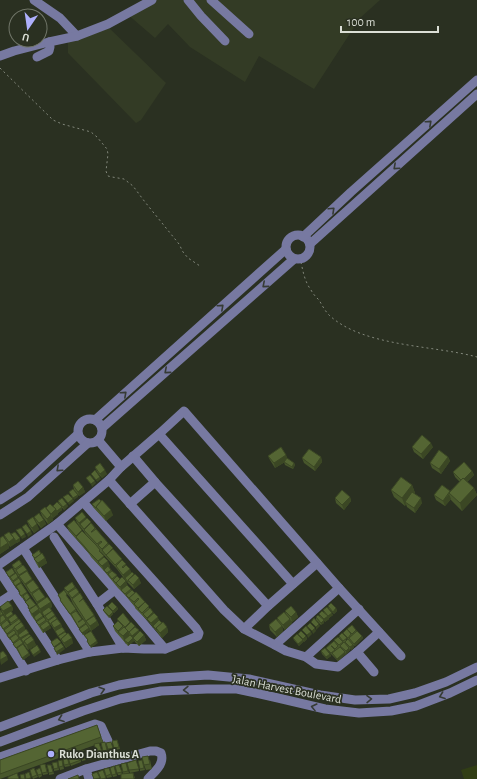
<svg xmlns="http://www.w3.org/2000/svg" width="477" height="779" viewBox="0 0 477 779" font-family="'Alegreya Sans',sans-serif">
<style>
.built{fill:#333b25}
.green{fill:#313e15}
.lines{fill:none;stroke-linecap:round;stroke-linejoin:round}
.path{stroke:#83887c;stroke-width:1;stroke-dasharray:2 3;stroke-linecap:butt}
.minor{stroke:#7779a1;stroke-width:9}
.wall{fill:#48572c}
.shaded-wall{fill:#3b4724}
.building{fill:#546533;stroke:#3b4724}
.oneway{stroke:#363b34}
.poi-dot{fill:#adaffb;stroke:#2a3021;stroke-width:1.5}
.labels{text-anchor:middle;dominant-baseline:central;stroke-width:3.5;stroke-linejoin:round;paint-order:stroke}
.street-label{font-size:12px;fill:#dbdfd6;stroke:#2a3021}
.poi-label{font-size:12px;font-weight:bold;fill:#dbdfd6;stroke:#2a3021;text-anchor:start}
</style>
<rect width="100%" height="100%" fill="#2a3021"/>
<!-- built -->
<g class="built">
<path d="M147 0H380L360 18 314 89 259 56 245 82 190 47 168 24 155 38 126 13Z"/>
<path d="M106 25 166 83 141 120 136 123 68 53V40Z"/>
</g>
<!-- green -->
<path class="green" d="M477 765V779H464L461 770Z"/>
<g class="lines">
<!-- path -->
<g class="path">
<path d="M0 68 53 120 62 124 91 132 97 137 107 149 108 154 106 171 107 174 108 176 112 177 124 179 133 186 145 202 179 244 183 252 188 258 200 266"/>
<path d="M301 262C303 272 305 282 311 290 313 294 316 297 319 300 322 305 325 311 329 315 363 347 433 345 477 357"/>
</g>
<!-- minor -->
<g class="minor">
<path d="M34 0 60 18 77 36"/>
<path d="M188 0 201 16 225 41"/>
<path d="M211 0 249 34"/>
<path d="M0 56 14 51 49 42 77 36 108 24 152 0"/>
<path d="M37 57 49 51 50 47 49 42"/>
<circle cx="298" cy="247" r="12"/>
<path d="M303 237 351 192 477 80"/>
<path d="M310 244 477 94"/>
<circle cx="90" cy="431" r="12"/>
<path d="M95 420 286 249"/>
<path d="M102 428 294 259"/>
<path d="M159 434 293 584"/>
<path d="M98 440 121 467"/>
<path d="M133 456 155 482 268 606"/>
<path d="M109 480 224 610 244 629 275 645 286 651 306 657 316 664 338 667 357 652 379 632"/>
<path d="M0 500 19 488 78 434"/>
<path d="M130 504 155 482"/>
<path d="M0 515 28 497 88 443"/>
<path d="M57 524 115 590 165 649"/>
<path d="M54 537 97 604 123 648"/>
<path d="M23 548 90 652"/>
<path d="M0 564 57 524 109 480 121 467 159 434 184 411 339 588 401 656"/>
<path d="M0 572 58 660"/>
<path d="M0 602 14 593"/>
<path d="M97 604 115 590"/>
<path d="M244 629 268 606 317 563"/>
<path d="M0 630 26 671"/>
<path d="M275 645 339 588"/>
<path d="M357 652 374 672"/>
<path d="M306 657 359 609"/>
<path d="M0 678 58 660 90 652 123 648 144 649H165L198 636 199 633 196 628 83 502"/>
<path d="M0 727 91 693 119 685 161 678 208 675 249 679 320 695 355 700 389 699 415 693 446 682 477 667"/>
<path d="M0 742 83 711 120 699 161 691 207 689H237L278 698 325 709 359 713 391 711 416 706 450 693 477 680"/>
<path d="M0 757 95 724 101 726 108 741"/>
<path d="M86 769 89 779"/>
<path d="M60 779 86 769 150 751H156L161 753C165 764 155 771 148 779"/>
</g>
</g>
<!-- wall -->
<g class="wall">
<path d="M412 447H433L423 459 414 452Z"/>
<path d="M286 455 287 459 294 463 295 465 293 469 285 465 284 462H285L275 468 270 460 268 456Z"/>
<path d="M321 457 322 462 315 471 304 463 302 458Z"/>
<path d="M448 457 450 461 441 474 432 468 430 463Z"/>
<path d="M95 467 107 474 102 478 97 472Z"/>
<path d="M472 471 474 475 467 482 474 488 477 495 462 511 451 500V499L445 506 436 500 434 495 450 491 460 482 455 477 453 472Z"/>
<path d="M73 485 83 487 85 492 79 496 74 490Z"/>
<path d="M412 485 415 493 414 494 422 503 415 513 407 507 406 504 405 506 394 497 391 490Z"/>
<path d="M350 497 351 501 344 510 336 503 335 498Z"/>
<path d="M58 501 68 506 64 510 59 504Z"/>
<path d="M92 504 113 515 106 521 93 507Z"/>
<path d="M53 506 62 507V510L58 513 57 512 58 514 53 518 52 517 53 520 48 524 42 516 40 511 46 509V508Z"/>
<path d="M34 517 44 520 46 524 41 528 36 522Z"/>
<path d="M75 518H87L108 543 126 565 131 572 141 583 134 589 126 581 117 569 100 551 110 566 109 567 112 571 120 579 127 585 153 612 159 620 167 627 168 632 162 638 149 622 135 608V607L126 596 118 588 104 571 91 557 90 555 87 551 69 531 67 526 82 531 86 534 77 523Z"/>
<path d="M27 521 39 529 34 533 29 526Z"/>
<path d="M4 535H12L20 541 17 543 14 540 16 543 10 547 8 543 9 548 0 554V538L6 540Z"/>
<path d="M41 554 45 558 47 563 39 568 36 563 32 555Z"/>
<path d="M12 565H23L27 570 28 574 45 598 51 602 52 607 50 608 61 624 62 627 73 643 66 648 49 622 48 623 40 610 43 617 46 620 51 628 43 633 34 619 31 615 28 607 26 602 23 598H22L20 595 19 593V592L17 588H16L10 579 7 574 6 572 15 574 18 577 31 599 38 607 37 604 33 598 14 570Z"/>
<path d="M72 582 94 615 99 625 91 631 73 604 70 597 66 593 64 588Z"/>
<path d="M58 595 67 597 90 630 83 635 71 616 61 602Z"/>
<path d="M12 606 13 610 11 612 14 616 19 619 24 626 25 630 26 629 36 645 28 650 19 637 15 631 30 655 23 660 11 640H10L0 625V610L7 620 10 625H11L9 620 8 621 2 612 0 607Z"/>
<path d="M108 606 117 607 118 609 114 613 113 612V614L109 618 104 612 103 610 109 608Z"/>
<path d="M328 606 336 608 337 611 334 614 329 609Z"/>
<path d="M323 610 333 615 329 618 328 617 329 619 325 622 324 620V623L321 625 316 620V617L320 616 319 614 324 612Z"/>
<path d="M285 611 296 612 298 617 292 622 290 620 292 623 285 630 282 626 283 631 277 637 270 630 269 625 278 622 277 618 286 615Z"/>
<path d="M117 619 130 622 135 626 139 632 144 635 146 640 139 646 135 642 133 638 129 633 133 638 134 641 128 646 115 631 113 626 118 621Z"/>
<path d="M347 629 356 630 362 636 363 638 355 646 353 645 354 647 351 650 350 648V650L346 654 341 647 345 652 346 654 338 661 327 650 326 648 334 641 339 647 335 643 334 640 339 638V636L347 640 348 639 344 635 343 633 348 630Z"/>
<path d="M298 634 306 636 307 639 304 642 300 638 303 642 299 646 294 640 293 638 299 636Z"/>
<path d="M321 651 330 654 331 656 327 659 322 654Z"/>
<path d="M97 725 103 742 99 743 103 755 98 756 95 745 0 779V760Z"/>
<path d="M117 740 120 749 115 750 112 741Z"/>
<path d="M105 742 108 752 103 753V751Z"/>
<path d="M111 742 113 751 109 752 106 743Z"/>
<path d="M95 749 97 757 93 758 90 750Z"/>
<path d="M83 750 86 760 82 761 79 751Z"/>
<path d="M79 752 81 762 71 766 68 757 74 758Z"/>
<path d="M90 752 92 759 88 760 87 757Z"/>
<path d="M67 756 70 766 65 767 64 765Z"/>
<path d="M62 760 64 769 60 770 58 761Z"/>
<path d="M136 760 139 771 130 773 127 763Z"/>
<path d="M142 760 145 770 140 771V769Z"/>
<path d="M150 760 152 769 146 770 144 765Z"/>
<path d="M57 762 59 770 54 771V769Z"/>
<path d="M126 763 129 773H133L135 778 121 775H118L115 766 119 765 122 774H123L121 764Z"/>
<path d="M45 764 48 774 43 775 40 765Z"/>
<path d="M51 765 54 774 49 775V773Z"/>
<path d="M114 766 117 776 113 777 110 768Z"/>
<path d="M34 768 38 777 33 779 30 770Z"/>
<path d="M40 768 42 776 39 778 36 770Z"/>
<path d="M109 768 112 777 107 778 104 769Z"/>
</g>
<!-- shaded-wall -->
<g class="shaded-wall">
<path d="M431 443 433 447 423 459 421 454Z"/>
<path d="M286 455 288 460 275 468 274 463Z"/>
<path d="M321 457 322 462 315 471 314 467Z"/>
<path d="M448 457 450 461 441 474 439 469Z"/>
<path d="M294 463 295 465 293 469 292 467Z"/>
<path d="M105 470 107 474 102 478 100 474Z"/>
<path d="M472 471 474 475 463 485 462 481Z"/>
<path d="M100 477 101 479 97 482 96 480Z"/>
<path d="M95 481 96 483 92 487 91 484Z"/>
<path d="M412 485 415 493 406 503 405 502 406 504 405 506 402 498Z"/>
<path d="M83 487 85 492 79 496 78 492Z"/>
<path d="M474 488 477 495 462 511 460 503Z"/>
<path d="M449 494 451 499 445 506 443 501Z"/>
<path d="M78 495V497L74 500 73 498Z"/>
<path d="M350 497 351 501 344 510 342 505Z"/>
<path d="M421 498 422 503 415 513 414 508Z"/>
<path d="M73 499 74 501 69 505 68 503Z"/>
<path d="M67 504 68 506 64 510 63 507Z"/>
<path d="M62 507V510L58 513 57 511Z"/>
<path d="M56 509 58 514 53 518 51 514Z"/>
<path d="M111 510 113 515 106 521 104 516Z"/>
<path d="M51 515 53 520 48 524 47 519Z"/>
<path d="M86 517 88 522 80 524 81 528 79 523Z"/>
<path d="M44 520 46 524 41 528 39 523Z"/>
<path d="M37 524 39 529 34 533 32 528Z"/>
<path d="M31 531 32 534 28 537 27 534Z"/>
<path d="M25 534 26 537 22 539 21 537Z"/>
<path d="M14 538 16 543 10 547 9 542Z"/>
<path d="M20 538V541L17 543 16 541Z"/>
<path d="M8 543 9 548 0 554V548Z"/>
<path d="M45 558 47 563 39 568 38 563Z"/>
<path d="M108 561 110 566 104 571 102 566Z"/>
<path d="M130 569 132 574 125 578V580L123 575Z"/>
<path d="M27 570 29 574 19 576 21 580 19 575Z"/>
<path d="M139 578 141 583 134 589 133 585Z"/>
<path d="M32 579 34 584 26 585 27 589 25 584Z"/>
<path d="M126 581 128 586 121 590 122 592 120 587Z"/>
<path d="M21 582 22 584 16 588 15 586Z"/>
<path d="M45 597 46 602 39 607 37 602Z"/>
<path d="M51 602 52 607 43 613 42 612V614L40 609Z"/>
<path d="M12 606 13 610 5 616 3 611Z"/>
<path d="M117 607 118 609 114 613 113 611Z"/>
<path d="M336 608 337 611 334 614 333 612Z"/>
<path d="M39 609 41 614 34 617V619L32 614Z"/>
<path d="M113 612V614L109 618V616Z"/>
<path d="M153 612 155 616 147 619 148 622 147 618Z"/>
<path d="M296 612 298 617 292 622 291 617Z"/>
<path d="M332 613 333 615 329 618 328 616Z"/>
<path d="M13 614 14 617 8 621 7 618Z"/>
<path d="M328 616 329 619 325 622 324 619Z"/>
<path d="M158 617 159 622 153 626V628L151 623Z"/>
<path d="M290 619 292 623 285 630 283 625Z"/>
<path d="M324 620V623L321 625V623Z"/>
<path d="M97 621 99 625 91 631 90 626Z"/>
<path d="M61 624 62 628 55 631 56 633 54 628Z"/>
<path d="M319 624 320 626 316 630V627Z"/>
<path d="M50 625 51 628 43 633V630Z"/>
<path d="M24 626 26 631 19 636 17 631Z"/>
<path d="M282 626 283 631 277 637 275 632Z"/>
<path d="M167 627 168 632 162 638 160 633Z"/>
<path d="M89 628 90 630 83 635 82 633Z"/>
<path d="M315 628 316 631 313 634 312 631Z"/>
<path d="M139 630V633L133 638 132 636Z"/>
<path d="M128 631 130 636 124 640 123 636Z"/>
<path d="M311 632 312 634 308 638 307 635Z"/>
<path d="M29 633V635L21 640 20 638Z"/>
<path d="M144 635 146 640 139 646 137 642Z"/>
<path d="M306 636 307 639 304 642 303 639Z"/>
<path d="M362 636 363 638 355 646 354 644Z"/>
<path d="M72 638 73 643 66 648 64 643Z"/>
<path d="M133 638 134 641 128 646V643Z"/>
<path d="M34 640 36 645 28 650 27 645Z"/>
<path d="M303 640V642L299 646 298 644Z"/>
<path d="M97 641 98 643 91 648 90 646Z"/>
<path d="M353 645 354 647 351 650 350 647Z"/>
<path d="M64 647 65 649 57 655 56 652Z"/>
<path d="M349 648 350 650 346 654V651Z"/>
<path d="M40 650 41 652 34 657 33 655Z"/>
<path d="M345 652 346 654 338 661 337 659Z"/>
<path d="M29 653 30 655 23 660 22 658Z"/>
<path d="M330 654 331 656 327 659 326 657Z"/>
<path d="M7 656 8 660 1 665 0 660Z"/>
</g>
<!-- building -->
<g class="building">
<path d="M422 435 431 443 421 454 412 447Z"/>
<path d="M281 447 286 455 274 463 268 456Z"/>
<path d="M309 449 321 457 314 467 302 458Z"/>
<path d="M439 450 448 457 439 469 430 463Z"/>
<path d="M287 458 294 463 292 467 284 462Z"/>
<path d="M464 462 472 471 464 479 463 478 461 480 453 472Z"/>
<path d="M100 463 105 470 100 474 95 467Z"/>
<path d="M95 470 100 477 96 480 91 474Z"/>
<path d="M90 475 95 481 91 484 86 478Z"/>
<path d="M401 477 412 485 402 498 391 490Z"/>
<path d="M463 478 474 488 460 503 449 493Z"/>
<path d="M78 481 83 487 78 492 73 485Z"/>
<path d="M442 485 450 491 443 501 434 495Z"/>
<path d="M73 489 78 495 73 498 69 492Z"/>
<path d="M342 490 350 497 342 505 335 498Z"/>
<path d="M412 492 421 498 414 508 405 502Z"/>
<path d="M68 494 73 499 68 503 63 497Z"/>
<path d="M62 498 67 504 63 507 58 501Z"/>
<path d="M99 499 101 501 96 507V508L92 504Z"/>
<path d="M102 500 111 510 104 516 96 507Z"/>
<path d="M57 502 62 507 57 511 53 506Z"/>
<path d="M50 504 56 509 51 514 46 508Z"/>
<path d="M45 507 51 515 47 519 40 511Z"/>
<path d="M82 512 86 517 79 523 75 518Z"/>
<path d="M39 513 44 520 39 523 34 517Z"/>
<path d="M33 517 37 524 32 528 27 521Z"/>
<path d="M87 518 91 522 84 529 80 524Z"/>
<path d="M74 520 82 530 76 536 67 526Z"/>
<path d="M91 523 95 528 91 532H92L96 529 108 543 102 549 98 545 102 542 101 541 97 544 84 530Z"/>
<path d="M26 524 31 531 27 534 22 527Z"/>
<path d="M21 528 25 534 21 537 16 530Z"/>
<path d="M82 531 96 545 100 550 99 551 104 556 98 561 89 552 85 547 76 537Z"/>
<path d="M9 532 14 538 9 542 4 535Z"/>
<path d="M15 532 20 538 16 541 11 534Z"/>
<path d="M3 536 8 543 0 548V538Z"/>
<path d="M109 544 113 548 106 555 102 550Z"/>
<path d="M113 549 122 559 115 565 106 555Z"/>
<path d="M39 550 41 554 35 558 32 555Z"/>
<path d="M42 553 45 558 38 563 34 559Z"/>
<path d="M104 557 108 561 102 566 98 562Z"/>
<path d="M19 560 22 564 15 569 12 565Z"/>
<path d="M122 560 126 564 122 567 123 568 126 565 130 569 123 575 116 566Z"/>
<path d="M23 565 27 570 19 575 16 570Z"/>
<path d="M108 566 111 570 107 573 104 570Z"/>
<path d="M12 568 15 573 9 577 6 572Z"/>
<path d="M27 571 32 579 25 584 19 576Z"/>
<path d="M112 571 117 575 112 579 108 574Z"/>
<path d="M132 572 134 574 128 580V582L125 578Z"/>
<path d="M16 573 18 577 13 581 10 577Z"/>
<path d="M135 574 139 578 133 585 128 580Z"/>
<path d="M117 576 120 579 116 583 117 584 113 580Z"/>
<path d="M122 577 126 581 120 587 116 583Z"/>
<path d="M19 578 21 582 15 586 13 582Z"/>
<path d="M33 580 39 588 31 593 26 585Z"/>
<path d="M72 582 75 587 68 592 64 588Z"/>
<path d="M21 583 27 592 21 596 19 593 20 592 16 586Z"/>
<path d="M127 585 131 589 125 594 121 590Z"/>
<path d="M76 588 79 592 72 598 68 593Z"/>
<path d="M39 589 45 597 37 602 32 594Z"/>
<path d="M64 590 67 594 66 595 76 609 70 614 60 600 61 599 58 595Z"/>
<path d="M132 590 135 593 129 598 130 599 126 595Z"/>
<path d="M136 592 145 602 138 608 134 604 139 599 138 598 134 602 129 598Z"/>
<path d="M27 593 30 597 26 601 23 596Z"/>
<path d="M80 593 83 598 79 602 83 599 94 615 86 621 72 599Z"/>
<path d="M47 597 51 602 40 609 37 604Z"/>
<path d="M30 598 36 605 29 609 28 607 29 606 25 602Z"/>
<path d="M8 601 12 606 3 611 0 607Z"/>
<path d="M112 602 117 607 113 611 108 606Z"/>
<path d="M145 602 149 606 142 613 138 609Z"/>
<path d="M331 603 336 608 333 612 328 606Z"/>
<path d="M36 605 39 609 32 614 29 610Z"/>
<path d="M107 606 113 612 109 616 103 610Z"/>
<path d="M291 606 296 612 291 617 285 611Z"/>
<path d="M49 607 52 611 44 616 42 612Z"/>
<path d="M327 607 332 613 328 616 323 610Z"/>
<path d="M150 608 153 612 147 618 143 614Z"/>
<path d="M0 610 3 614 0 616Z"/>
<path d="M11 611 13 614 7 618 5 615Z"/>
<path d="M52 611 55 615 48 620 45 616Z"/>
<path d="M76 611 82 619 78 622H79L83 619 86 623 79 628 71 614Z"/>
<path d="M322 611 328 616 324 619 319 614Z"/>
<path d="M40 612 43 616 36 621 34 617Z"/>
<path d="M284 612 290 619 283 625 277 618Z"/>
<path d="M123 613 130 622 125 627 117 619Z"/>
<path d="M154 613 158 617 151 623 147 619Z"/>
<path d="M15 614 18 618 11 623 8 619Z"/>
<path d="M3 615 6 619 0 624V617Z"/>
<path d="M318 615 324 620 321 623 316 617Z"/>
<path d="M55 616 57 619 51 623V625L48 621Z"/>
<path d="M94 616 97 621 90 626 86 621Z"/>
<path d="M44 617 46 620 39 625 36 622Z"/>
<path d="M314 618 319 624 316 627 311 622Z"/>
<path d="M19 619 21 622 14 627V628L7 634 4 630Z"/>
<path d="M57 619 61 624 54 628 51 623Z"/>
<path d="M276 619 282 626 275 632 269 625Z"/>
<path d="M7 620 10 624 3 629 1 625Z"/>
<path d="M159 620 162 623 156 628 157 630 153 626Z"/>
<path d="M47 621 50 625 43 630 40 626Z"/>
<path d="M118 621 123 626 118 631 113 626Z"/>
<path d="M21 622 24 626 17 631 14 627Z"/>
<path d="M131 622 135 626 129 632 125 628Z"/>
<path d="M163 622 167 627 160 633 156 628Z"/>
<path d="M310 623 315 628 312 631 307 626Z"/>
<path d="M86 624 89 628 82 633 79 629Z"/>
<path d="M352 625 356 630 352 634 347 629Z"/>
<path d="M306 626 311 632 307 635 302 630Z"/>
<path d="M62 627 65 631 58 636 55 631Z"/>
<path d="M124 627 128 631 123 636 118 632Z"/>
<path d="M135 627 139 630 132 636 129 632Z"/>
<path d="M26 629 29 633 20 638 18 635Z"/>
<path d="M347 629 351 634 348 638 343 633Z"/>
<path d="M14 630 16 633 9 638 7 635Z"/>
<path d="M91 631 97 641 90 646 87 641 88 640 84 635Z"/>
<path d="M140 631 144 635 137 642 133 638Z"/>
<path d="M301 631 306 636 303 639 298 634Z"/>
<path d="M357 631 362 636 354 644 349 638Z"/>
<path d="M65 632 67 634 61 639V640L58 636Z"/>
<path d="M68 633 72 638 64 643 61 639Z"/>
<path d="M342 633 347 638 343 641 339 636Z"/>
<path d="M16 634 19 638 13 643 10 638Z"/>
<path d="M29 634 31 636 24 641V643L21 639Z"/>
<path d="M297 634 303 640 298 644 293 638Z"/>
<path d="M130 635 133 638 128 643 124 640Z"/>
<path d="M31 636 34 640 27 645 24 641Z"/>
<path d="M338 637 343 642 339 645 334 640Z"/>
<path d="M57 638 61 642 54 647 51 642Z"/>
<path d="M20 639 23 643 16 648 13 644Z"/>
<path d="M348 639 353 645 350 647 345 642Z"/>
<path d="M334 641 338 646 335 649 332 646H331L335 650 331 653 326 648Z"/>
<path d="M344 642 349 648 346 651 340 646Z"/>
<path d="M61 643 64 647 56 652 54 648Z"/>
<path d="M23 644 29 653 22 658 17 648Z"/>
<path d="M37 645 40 650 33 655 30 650Z"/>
<path d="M340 647 345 652 337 659 332 653Z"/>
<path d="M325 648 330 654 326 657 321 651Z"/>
<path d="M3 651 7 656 0 660V653Z"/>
<path d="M97 725 101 737 0 774V760Z"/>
<path d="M117 740 119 747 114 748 112 741Z"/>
<path d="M105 742 107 750 103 751 101 743Z"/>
<path d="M111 742 113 748 108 749 106 743Z"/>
<path d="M99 743 102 752 97 753 94 744Z"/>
<path d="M89 749 91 756 87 757 85 750Z"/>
<path d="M95 749 96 755 92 756 90 750Z"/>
<path d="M83 750 85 758 81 759 79 751Z"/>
<path d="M79 752 81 760 70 764 68 757 73 755 74 758H75L73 754Z"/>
<path d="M67 756 69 764 64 765 63 757Z"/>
<path d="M148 756 150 764 144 765 142 757Z"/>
<path d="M62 760 63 766 59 767 58 761Z"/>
<path d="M136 760 139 769 129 770 127 763Z"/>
<path d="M142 760 144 768 140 769 138 761Z"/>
<path d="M57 762 58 768 54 769 52 763Z"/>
<path d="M126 763 128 771 123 772 121 764Z"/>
<path d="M45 764 47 772 42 773 40 765Z"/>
<path d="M47 765H51L53 772 49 773Z"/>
<path d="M119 765 122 772 117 773 115 766Z"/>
<path d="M114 766 116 774 112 775 110 768Z"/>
<path d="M34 768 37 775 32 777 30 770Z"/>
<path d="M40 768 42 774 38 775 36 770Z"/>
<path d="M109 768 111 774 106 776 104 769Z"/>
<path d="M103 770 106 778 101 779 98 772Z"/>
<path d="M29 772 31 778 26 779 25 774Z"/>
<path d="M97 772 100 778 94 779 92 774Z"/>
<path d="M17 773 19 779H8V777Z"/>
<path d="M133 773 134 779H121V774Z"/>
<path d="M24 774 25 779H21L20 775Z"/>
<path d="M78 775 79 779H68Z"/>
</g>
<!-- one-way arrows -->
<defs><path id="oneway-chevron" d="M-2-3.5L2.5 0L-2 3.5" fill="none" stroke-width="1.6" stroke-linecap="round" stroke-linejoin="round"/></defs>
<g class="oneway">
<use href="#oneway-chevron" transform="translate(429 123) rotate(-42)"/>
<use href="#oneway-chevron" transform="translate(396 167) rotate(138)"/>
<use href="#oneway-chevron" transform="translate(332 210) rotate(-43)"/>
<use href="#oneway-chevron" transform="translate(265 285) rotate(139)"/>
<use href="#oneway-chevron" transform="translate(221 307) rotate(-42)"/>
<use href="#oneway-chevron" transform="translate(167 371) rotate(139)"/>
<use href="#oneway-chevron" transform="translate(124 394) rotate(-42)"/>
<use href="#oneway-chevron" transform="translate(59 469) rotate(138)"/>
<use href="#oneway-chevron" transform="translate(102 690) rotate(-16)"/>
<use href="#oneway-chevron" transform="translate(186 690) rotate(178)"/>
<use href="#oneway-chevron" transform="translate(442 696) rotate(160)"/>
<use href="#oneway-chevron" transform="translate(369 699) rotate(-1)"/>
<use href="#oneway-chevron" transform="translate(314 707) rotate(-166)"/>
<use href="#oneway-chevron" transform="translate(61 719) rotate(160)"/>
</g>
<!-- markers -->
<circle class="poi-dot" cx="51" cy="754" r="4"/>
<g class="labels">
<!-- street labels -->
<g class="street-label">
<text transform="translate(287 689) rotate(11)">Jalan Harvest Boulevard</text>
</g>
<!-- poi labels -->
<g class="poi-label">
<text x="59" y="754">Ruko Dianthus A</text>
</g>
</g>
<!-- north arrow -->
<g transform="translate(28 28) rotate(193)"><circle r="19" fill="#2a3021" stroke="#717669"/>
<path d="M0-3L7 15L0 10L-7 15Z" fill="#adaffb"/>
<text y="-6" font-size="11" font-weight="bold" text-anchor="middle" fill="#dbdfd6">U</text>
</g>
<!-- scale -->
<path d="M341 26v6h97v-6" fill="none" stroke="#dbdfd6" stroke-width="2"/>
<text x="347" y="26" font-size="12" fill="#dbdfd6" stroke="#2a3021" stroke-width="3" paint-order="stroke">100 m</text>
</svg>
